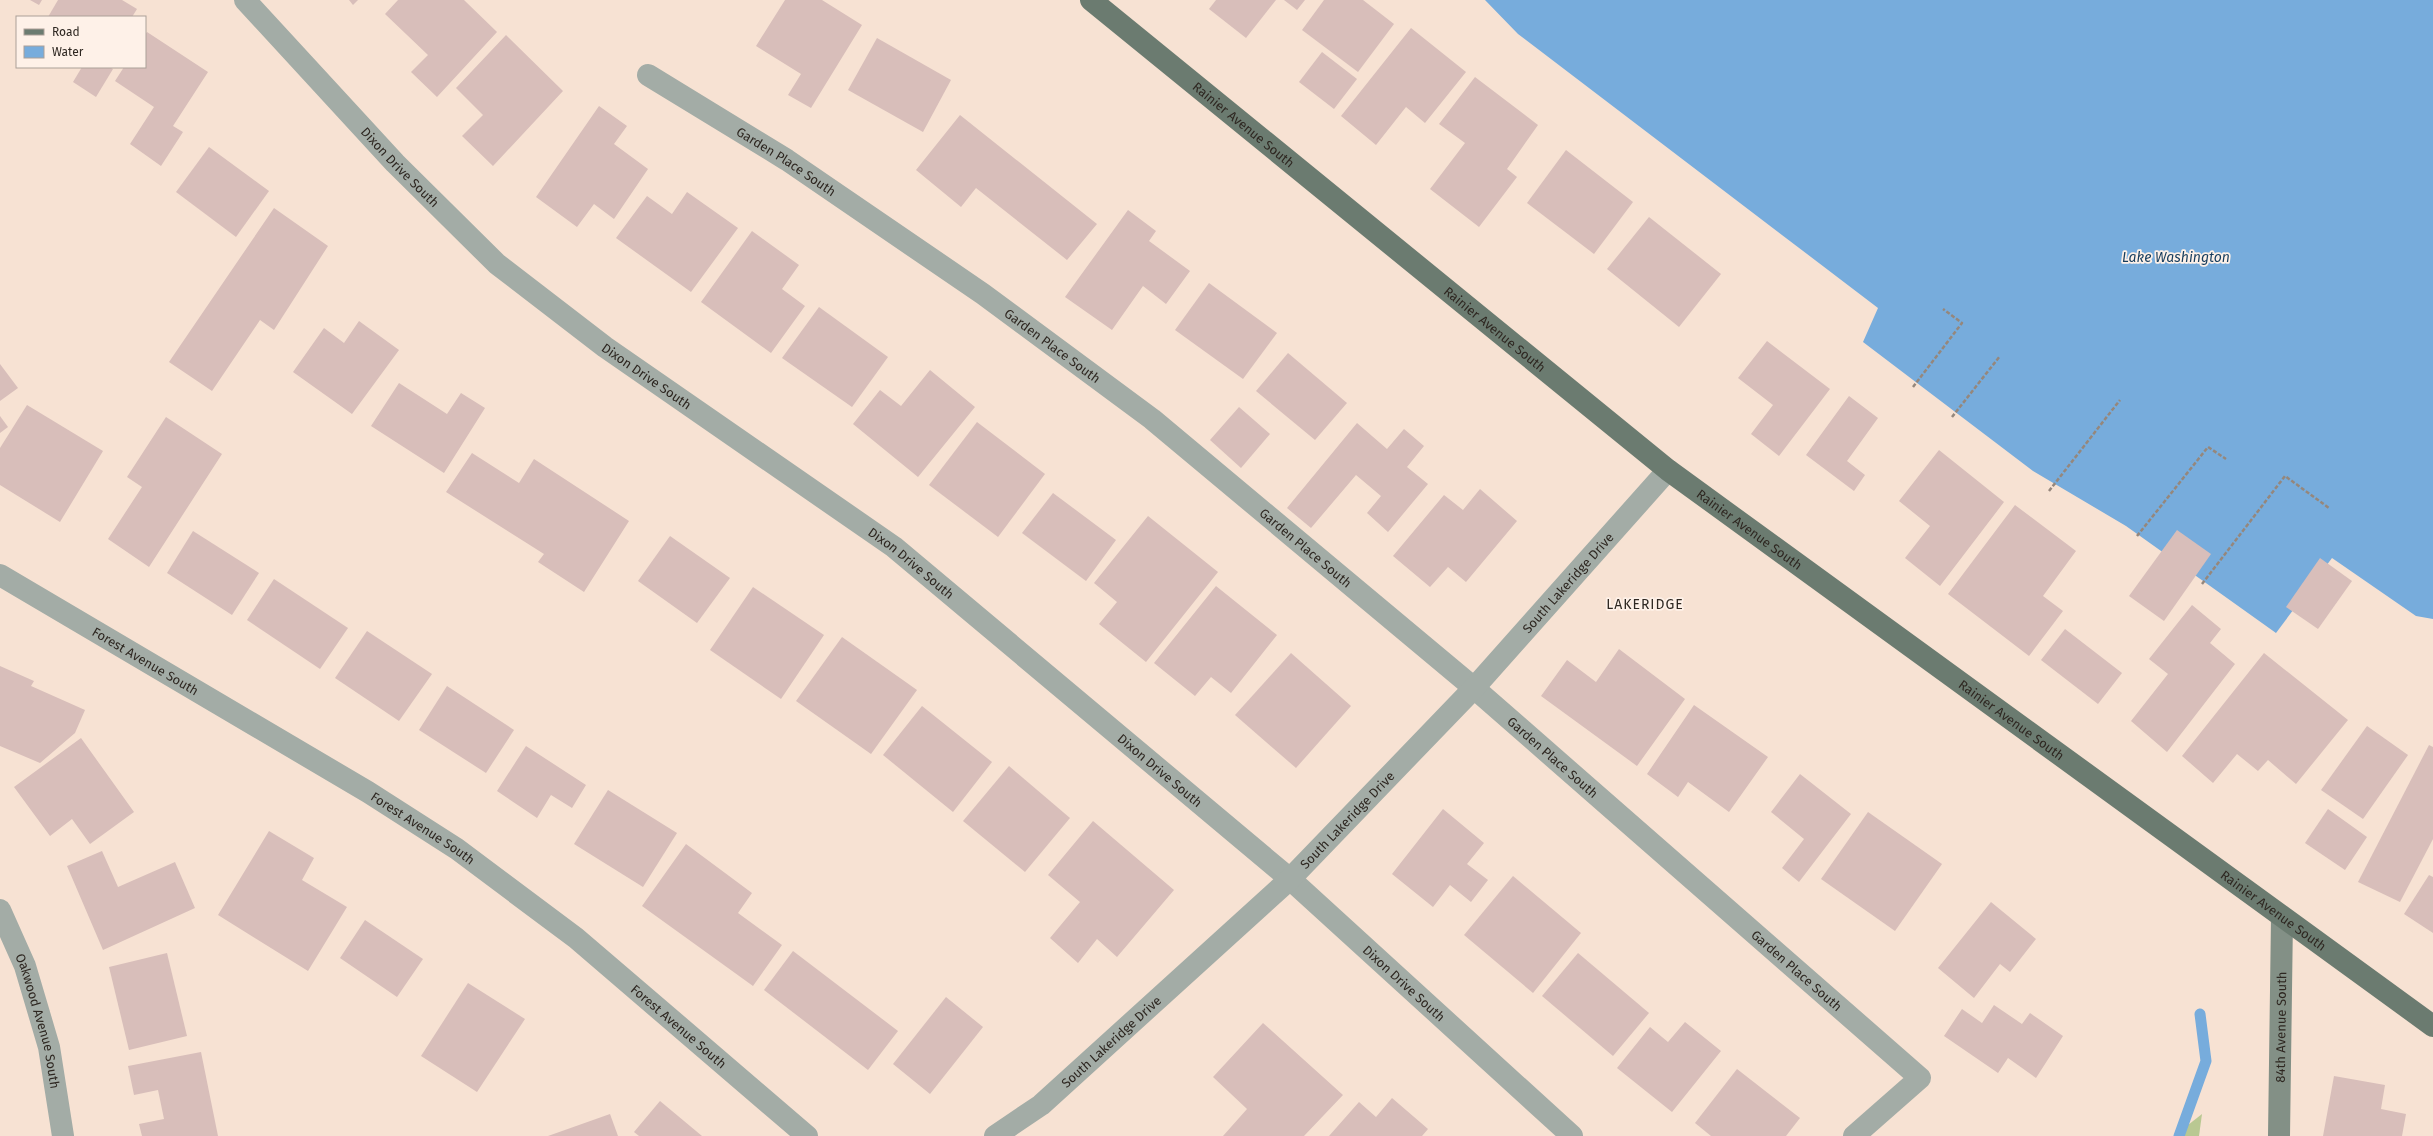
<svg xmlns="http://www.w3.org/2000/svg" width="2433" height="1136" viewBox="0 0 2433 1136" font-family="'Fira Sans',sans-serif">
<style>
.green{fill:#b9c892}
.water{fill:#77acdc}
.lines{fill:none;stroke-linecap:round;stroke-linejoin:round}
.stream{stroke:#77acdc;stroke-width:11}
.building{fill:#d8beba}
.path{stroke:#95877c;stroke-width:2.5;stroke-dasharray:4 2;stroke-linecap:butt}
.street{stroke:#a3aca6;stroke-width:22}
.secondary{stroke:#839086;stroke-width:22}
.primary{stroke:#6b7b70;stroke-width:22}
.labels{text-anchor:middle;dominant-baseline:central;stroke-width:3.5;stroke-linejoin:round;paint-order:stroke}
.street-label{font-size:13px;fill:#2e2721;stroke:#fef1e8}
.water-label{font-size:14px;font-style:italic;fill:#153c5d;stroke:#fef1e8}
.neighbourhood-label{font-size:14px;letter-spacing:1px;fill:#2e2721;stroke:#fef1e8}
</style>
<rect width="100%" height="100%" fill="#f7e2d3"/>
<!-- green -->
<path class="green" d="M2202 1114 2199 1136H2174Z"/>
<!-- water -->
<path class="water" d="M1485 0H2433V619L2416 616 2332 558 2276 633 2126 526 2033 471 1863 342 1878 308 1518 34Z"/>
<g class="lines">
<!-- stream -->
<path class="stream" d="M2179 1136 2206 1061 2200 1014"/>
</g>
<!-- building -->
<g class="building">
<path d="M30 0H42L39 5Z"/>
<path d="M58 0H122L137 9 132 17H48Z"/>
<path d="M349 0H358L353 5Z"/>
<path d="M398 0H464L497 32 437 97 411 72 428 55 385 14Z"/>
<path d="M785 0H822L862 25 811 108 788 95 801 74 756 46Z"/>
<path d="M1216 0H1276L1246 38 1209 9Z"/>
<path d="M1284 0H1305L1297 10Z"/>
<path d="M1324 0H1363L1394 24 1358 72 1302 30Z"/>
<path d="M1411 28 1466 72 1425 123 1406 107 1376 145 1341 116Z"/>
<path d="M147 32 208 72 173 126 183 132 161 166 130 144 154 107 115 81 124 67H145V35Z"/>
<path d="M506 35 563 91 493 166 462 136 483 115 456 88Z"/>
<path d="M877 38 951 80 923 132 848 90Z"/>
<path d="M1322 52 1357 79 1334 109 1299 82Z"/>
<path d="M82 67H109L113 69 96 97 73 82Z"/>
<path d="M1475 77 1538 125 1507 169 1517 177 1479 227 1430 189 1465 143 1439 124Z"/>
<path d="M599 106 627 126 614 144 648 169 614 219 594 204 577 227 536 197Z"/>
<path d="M960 115 1097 224 1067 260 976 188 961 207 916 170Z"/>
<path d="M209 147 269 191 236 237 176 192Z"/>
<path d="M1566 150 1633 202 1594 254 1527 203Z"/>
<path d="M687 192 738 228 691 292 616 238 647 196 672 214Z"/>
<path d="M274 208 328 246 274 330 260 320 212 391 169 362Z"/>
<path d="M1128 210 1156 231 1149 241 1190 271 1166 304 1143 286 1112 330 1065 297Z"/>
<path d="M1649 217 1721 274 1679 327 1607 269Z"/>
<path d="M752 231 799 265 782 289 805 306 771 353 701 302Z"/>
<path d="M1209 283 1277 333 1243 379 1175 330Z"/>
<path d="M819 307 888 357 852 407 782 358Z"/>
<path d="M359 321 399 350 352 414 293 372 324 328 344 343Z"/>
<path d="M1767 341 1830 389 1779 456 1751 434 1773 405 1738 378Z"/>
<path d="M1288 353 1347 403 1315 440 1256 391Z"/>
<path d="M0 364 18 388 0 401Z"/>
<path d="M930 370 975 407 918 477 853 424 880 390 901 406Z"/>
<path d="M399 383 447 414 461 393 485 408 444 473 371 426Z"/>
<path d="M1849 396 1878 418 1847 461 1865 475 1854 491 1806 455Z"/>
<path d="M27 405 103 451 60 522 0 485V448Z"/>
<path d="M1239 407 1270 434 1241 468 1210 440Z"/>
<path d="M0 416 8 427 0 433Z"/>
<path d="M166 417 222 454 149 567 108 539 142 487 127 477Z"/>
<path d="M977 422 1045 474 998 537 929 485Z"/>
<path d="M1357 423 1387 449 1404 429 1424 446 1407 467 1428 484 1388 532 1367 513 1381 496 1356 475 1311 528 1287 508Z"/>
<path d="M1939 450 2004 502 1940 586 1905 558 1930 526 1899 501Z"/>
<path d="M472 453 519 483 534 459 629 521 584 592 538 562 544 554 446 492Z"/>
<path d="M1480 489 1517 521 1466 582 1448 567 1430 587 1393 556 1444 495 1463 510Z"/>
<path d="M1053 493 1116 540 1086 581 1022 533Z"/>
<path d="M2015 505 2076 551 2043 596 2063 611 2029 656 1948 594Z"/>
<path d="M1148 516 1218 572 1146 662 1099 624 1117 602 1094 583Z"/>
<path d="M2177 530 2211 554 2164 621 2129 596Z"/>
<path d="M193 531 259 573 232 615 167 573Z"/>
<path d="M670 536 730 578 697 623 638 581Z"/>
<path d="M2320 558 2352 581 2318 629 2286 607Z"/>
<path d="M274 579 348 628 320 669 247 620Z"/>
<path d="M1216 586 1277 635 1231 693 1211 677 1195 696 1154 663Z"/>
<path d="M753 587 824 635 781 699 710 650Z"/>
<path d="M2192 605 2221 629 2210 643 2235 664 2167 752 2131 721 2168 674 2149 659Z"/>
<path d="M2065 629 2122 673 2098 704 2041 660Z"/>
<path d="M367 631 432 674 399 721 335 678Z"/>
<path d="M842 637 917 690 871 754 796 701Z"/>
<path d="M1619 649 1685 699 1637 766 1541 696 1567 660 1596 682Z"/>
<path d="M1291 653 1351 706 1296 768 1235 715Z"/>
<path d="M2264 653 2348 720 2296 784 2268 760 2258 771 2237 754 2213 783 2182 756Z"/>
<path d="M0 666 34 681 31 686 85 710 75 733 40 763 0 746Z"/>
<path d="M447 686 514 730 486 773 419 730Z"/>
<path d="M1694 705 1768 757 1729 812 1688 782 1678 797 1647 774Z"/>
<path d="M922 706 992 762 953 812 883 755Z"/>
<path d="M2367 726 2408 755 2363 819 2321 790Z"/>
<path d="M81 738 134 812 90 844 72 819 50 836 14 787Z"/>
<path d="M2429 745 2433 747V839L2400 902 2358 882Z"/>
<path d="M526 746 586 785 572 808 551 795 537 818 497 791Z"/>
<path d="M1009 766 1070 818 1025 872 963 821Z"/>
<path d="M1800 774 1851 814 1799 882 1782 868 1804 839 1771 812Z"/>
<path d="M608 790 677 833 643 887 574 844Z"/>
<path d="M1443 809 1484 843 1467 864 1488 880 1471 902 1450 885 1433 907 1392 874Z"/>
<path d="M2328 809 2367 837 2345 870 2305 843Z"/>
<path d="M1868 812 1942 864 1895 931 1821 879Z"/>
<path d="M1093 821 1174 890 1117 957 1097 939 1078 963 1050 938 1080 902 1048 875Z"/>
<path d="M269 831 314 858 302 880 347 907 308 971 218 915Z"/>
<path d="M686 844 752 893 738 913 782 945 753 986 642 906Z"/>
<path d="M102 851 118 887 175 862 195 908 103 950 67 866Z"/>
<path d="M2429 875 2433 877V933L2404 914Z"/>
<path d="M1513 876 1581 933 1533 993 1464 935Z"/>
<path d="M1991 902 2036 939 2010 972 2000 964 1974 998 1938 968Z"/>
<path d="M365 920 423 959 397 997 340 958Z"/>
<path d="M793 951 898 1031 868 1070 764 990Z"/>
<path d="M167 953 187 1036 129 1050 109 967Z"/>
<path d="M1578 953 1649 1013 1613 1056 1542 996Z"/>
<path d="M468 983 525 1019 477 1092 421 1056Z"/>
<path d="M946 997 983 1027 930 1094 893 1064Z"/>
<path d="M1994 1005 2022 1024 2030 1013 2063 1036 2036 1078 2008 1058 1998 1073 1944 1036 1962 1009 1982 1023Z"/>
<path d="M1685 1022 1721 1051 1672 1112 1617 1068 1650 1027 1668 1042Z"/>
<path d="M1263 1023 1343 1095 1304 1136H1223L1247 1109 1213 1077Z"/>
<path d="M201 1052 218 1136H142L139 1124 164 1119 158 1090 134 1095 128 1066Z"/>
<path d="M1737 1069 1800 1118 1786 1136H1711L1695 1123Z"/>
<path d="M2334 1076 2385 1085 2381 1109 2406 1114 2402 1136H2323Z"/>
<path d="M1392 1098 1428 1129 1422 1136H1329L1359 1102 1376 1117Z"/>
<path d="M660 1101 702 1136H639L634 1132Z"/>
<path d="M610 1114 618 1136H548Z"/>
</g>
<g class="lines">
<!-- path -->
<g class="path">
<path d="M1913 387 1962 323 1943 309"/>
<path d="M1952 417 2000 356"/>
<path d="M2049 491 2120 400"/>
<path d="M2137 536 2208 447 2226 459"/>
<path d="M2202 584 2285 476 2329 508"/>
</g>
<!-- street -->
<g class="street">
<path id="s1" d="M245 0 395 163 497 264 605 347 894 547 1290 879 1572 1136"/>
<path id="s2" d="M648 75 787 160 983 294 1152 419 1474 688 1920 1078 1854 1136"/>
<path id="s3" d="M0 575 368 792 457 849 576 938 807 1136"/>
<path id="s4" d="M0 910 25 966 49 1047 63 1136"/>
<path id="s5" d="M995 1136 1041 1105 1290 879 1474 688 1668 470"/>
</g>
<!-- secondary -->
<path class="secondary" id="s6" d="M2279 1136 2282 918"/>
<!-- primary -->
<path class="primary" id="s7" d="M1091 0 1668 470 2433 1026"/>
</g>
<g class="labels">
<!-- street labels -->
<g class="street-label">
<text stroke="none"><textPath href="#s7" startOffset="197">Rainier Avenue South</textPath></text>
<text stroke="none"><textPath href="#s2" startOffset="163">Garden Place South</textPath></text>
<text stroke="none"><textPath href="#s1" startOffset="228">Dixon Drive South</textPath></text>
<text stroke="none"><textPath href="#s7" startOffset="521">Rainier Avenue South</textPath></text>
<text stroke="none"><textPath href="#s2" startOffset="487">Garden Place South</textPath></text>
<text stroke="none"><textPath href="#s1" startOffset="552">Dixon Drive South</textPath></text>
<text stroke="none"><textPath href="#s7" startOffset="845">Rainier Avenue South</textPath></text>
<text stroke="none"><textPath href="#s2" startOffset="811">Garden Place South</textPath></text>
<text stroke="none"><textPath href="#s1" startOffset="876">Dixon Drive South</textPath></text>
<text stroke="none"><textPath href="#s5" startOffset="798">South Lakeridge Drive</textPath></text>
<text stroke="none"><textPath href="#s3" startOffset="169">Forest Avenue South</textPath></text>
<text stroke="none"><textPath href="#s7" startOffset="1169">Rainier Avenue South</textPath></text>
<text stroke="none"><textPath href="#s2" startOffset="1135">Garden Place South</textPath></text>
<text stroke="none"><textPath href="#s1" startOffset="1200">Dixon Drive South</textPath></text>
<text stroke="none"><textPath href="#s5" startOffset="474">South Lakeridge Drive</textPath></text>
<text stroke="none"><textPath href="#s3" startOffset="493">Forest Avenue South</textPath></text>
<text stroke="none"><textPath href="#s7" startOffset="1493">Rainier Avenue South</textPath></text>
<text stroke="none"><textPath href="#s2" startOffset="1459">Garden Place South</textPath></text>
<text stroke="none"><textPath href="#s1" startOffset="1524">Dixon Drive South</textPath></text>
<text stroke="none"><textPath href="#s4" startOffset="118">Oakwood Avenue South</textPath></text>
<text stroke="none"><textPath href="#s3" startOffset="817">Forest Avenue South</textPath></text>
<text stroke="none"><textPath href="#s6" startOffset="109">84th Avenue South</textPath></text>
<text stroke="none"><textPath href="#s5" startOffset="150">South Lakeridge Drive</textPath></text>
</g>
<!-- water labels -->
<g class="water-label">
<text x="2176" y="257">Lake Washington</text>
</g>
<!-- neighbourhood labels -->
<g class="neighbourhood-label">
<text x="1645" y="604">LAKERIDGE</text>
</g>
</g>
<!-- legend -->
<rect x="16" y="16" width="130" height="52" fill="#fef1e8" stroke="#aba098"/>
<rect x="24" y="29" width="20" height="6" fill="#6b7b70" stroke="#aba098"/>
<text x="52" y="36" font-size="12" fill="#2e2721">Road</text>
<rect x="24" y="46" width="20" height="12" fill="#77acdc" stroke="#aba098"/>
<text x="52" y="56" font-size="12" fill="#2e2721">Water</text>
</svg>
